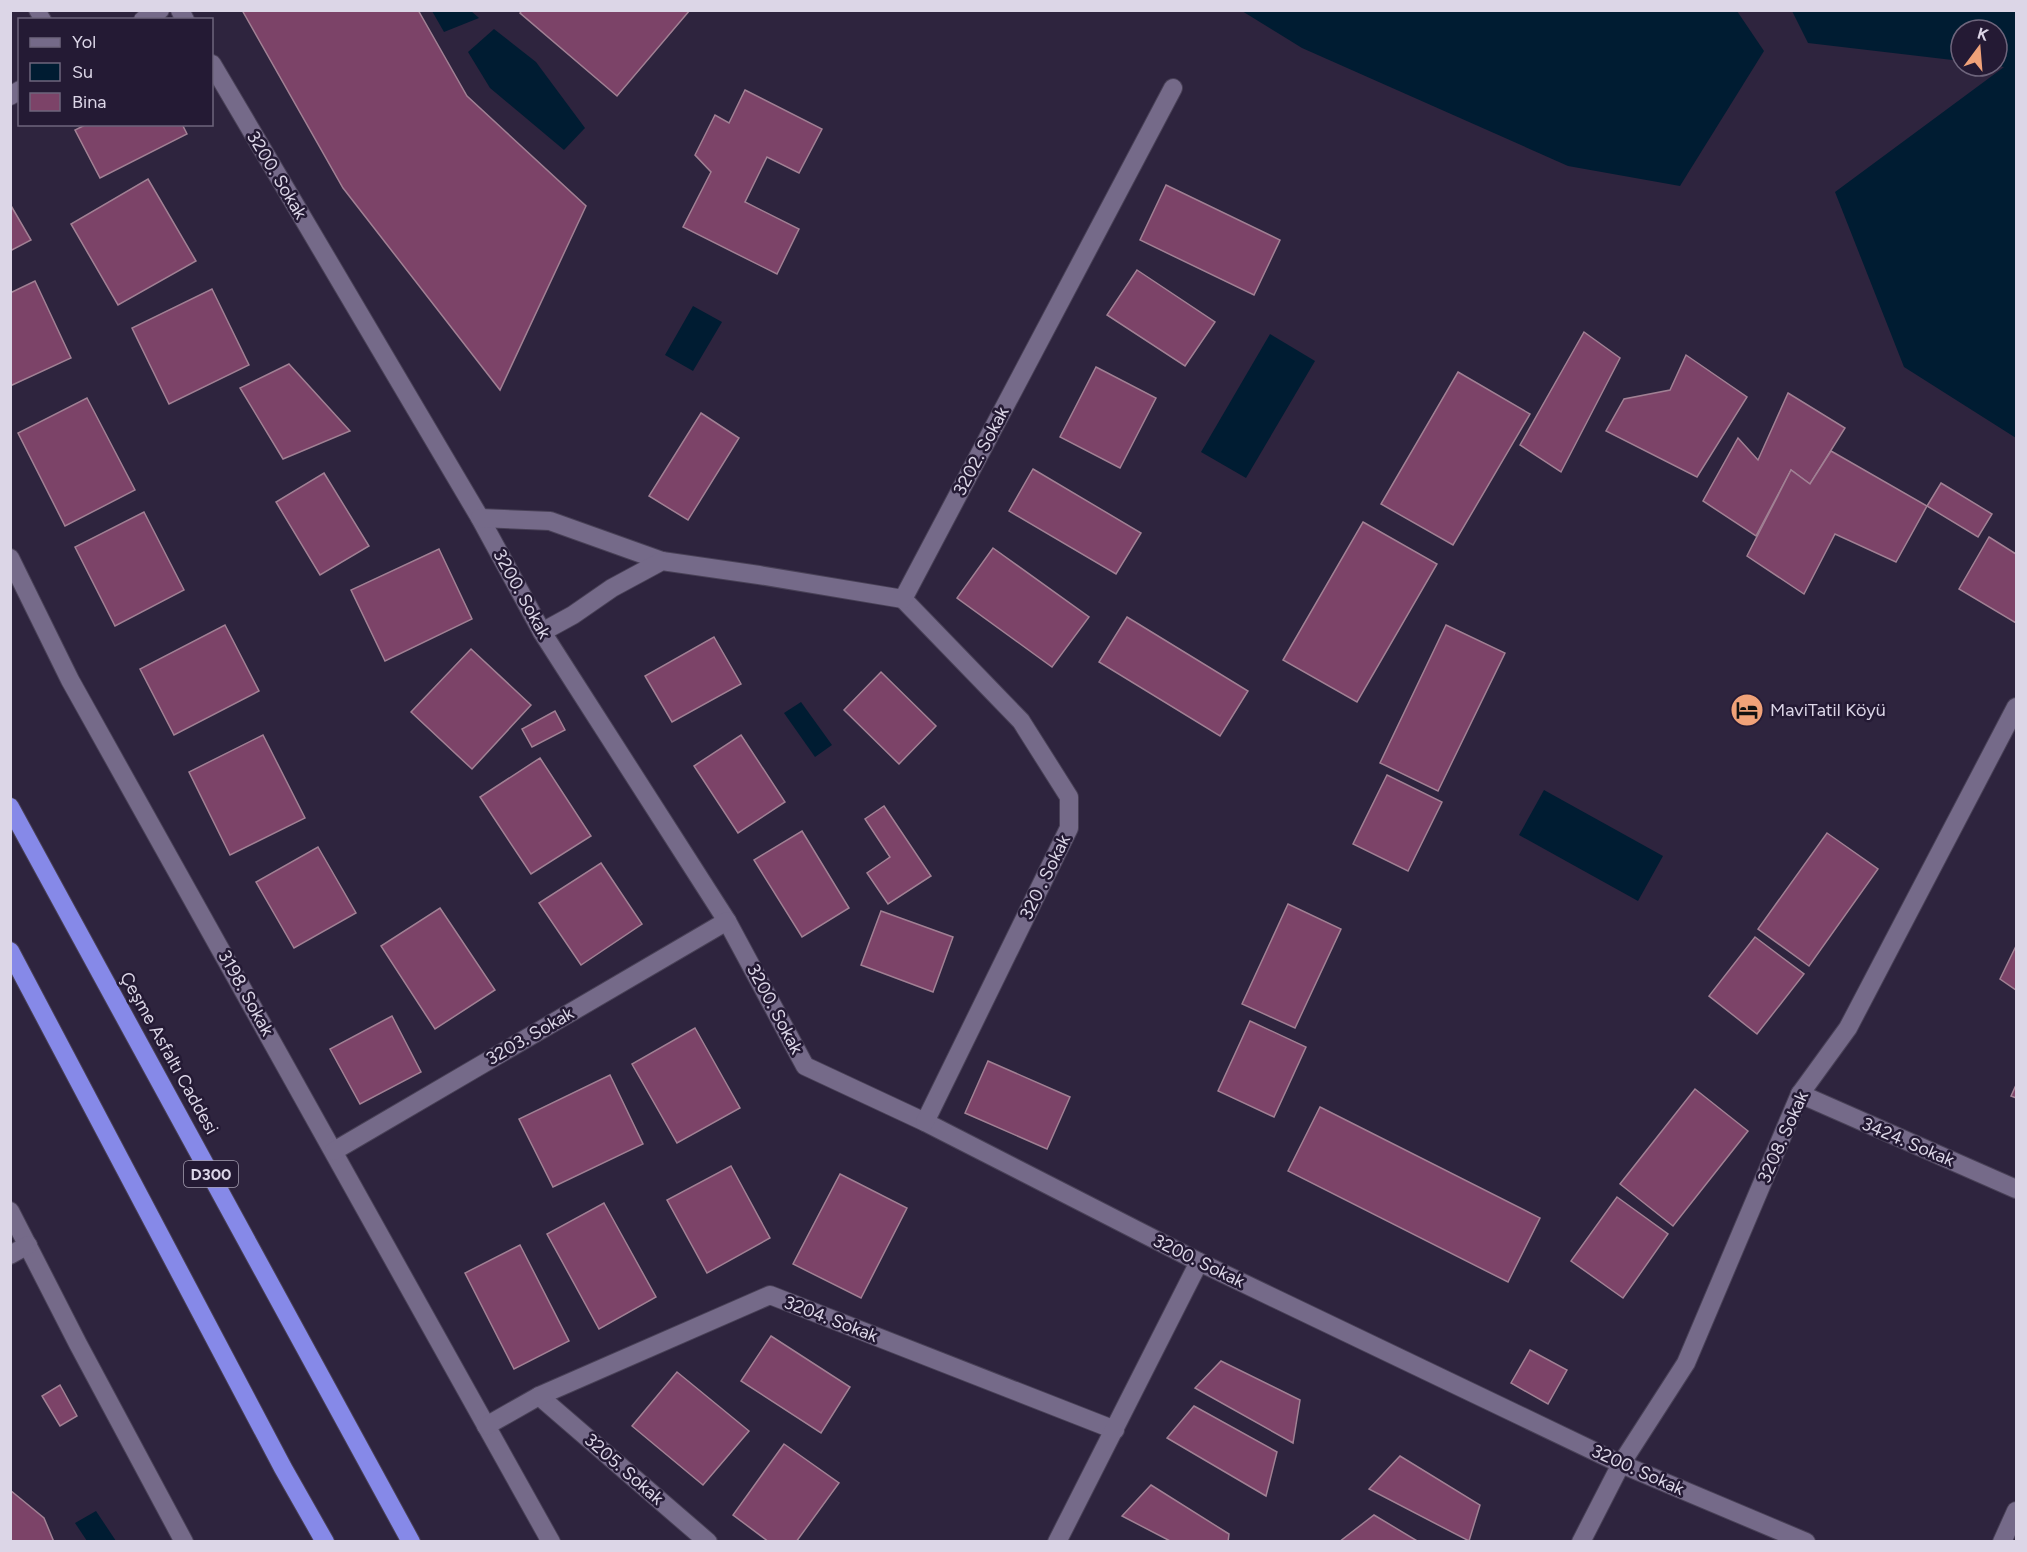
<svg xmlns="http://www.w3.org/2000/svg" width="2027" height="1552" viewBox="0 0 2027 1552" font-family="Figtree,sans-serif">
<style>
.water{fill:#001c32}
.building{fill:#7c4368;stroke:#a18094;stroke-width:1.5}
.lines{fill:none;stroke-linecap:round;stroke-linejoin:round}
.lane-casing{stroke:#494157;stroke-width:18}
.street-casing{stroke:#494157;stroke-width:20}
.highway-casing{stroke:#494157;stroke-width:20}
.lane{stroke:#756a89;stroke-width:16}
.street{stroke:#756a89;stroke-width:18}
.highway{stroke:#8689e8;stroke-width:18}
.labels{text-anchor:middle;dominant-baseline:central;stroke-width:5;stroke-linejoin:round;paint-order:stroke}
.shield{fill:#241a34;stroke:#a59eb1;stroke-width:1.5}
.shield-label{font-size:16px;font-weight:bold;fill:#dcd6e7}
.street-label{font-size:18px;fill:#dcd6e7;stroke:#241a34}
.poi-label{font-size:18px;fill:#dcd6e7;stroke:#241a34;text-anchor:start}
</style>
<rect width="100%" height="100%" fill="#2e243e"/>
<!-- water -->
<g class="water">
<path d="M432 11H471L479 18 444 32Z"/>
<path d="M1242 11H1737L1764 51 1680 186 1568 166 1302 48Z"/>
<path d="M1792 11H2016V438L1904 367 1835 192 2004 67 1997 66V30H1961V61L1808 43Z"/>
<path d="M494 29 536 62 585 128 564 150 490 88 468 52Z"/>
<path d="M693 306 722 322 693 371 665 355Z"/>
<path d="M1270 334 1315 361 1246 478 1201 452Z"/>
<path d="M801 702 832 745 815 757 784 713Z"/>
<path d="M1544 790 1663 856 1638 901 1519 835Z"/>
<path d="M96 1511 116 1541H87L75 1523Z"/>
</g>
<!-- building -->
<g class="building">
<path d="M242 10H418L467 96 586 206 500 390 343 188Z"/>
<path d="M522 10H690L617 96 520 13Z"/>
<path d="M745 90 822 129 799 173 767 157 745 202 799 229 777 274 683 227 711 172 695 155 715 115 729 123Z"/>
<path d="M87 124H182L187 134 100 178 75 130Z"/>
<path d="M148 179 196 261 118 305 71 224Z"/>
<path d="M1166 185 1280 240 1254 295 1140 240Z"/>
<path d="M10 204 31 240 10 251Z"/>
<path d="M1137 270 1215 322 1185 366 1107 315Z"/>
<path d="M35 281 71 358 10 386V293Z"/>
<path d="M212 289 249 365 169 404 132 328Z"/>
<path d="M1584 332 1620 358 1561 472 1520 445Z"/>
<path d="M1686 355 1747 397 1697 477 1606 431 1624 399 1670 390Z"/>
<path d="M289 364 350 431 283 459 240 388Z"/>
<path d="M1096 367 1156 398 1120 468 1060 437Z"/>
<path d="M1458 372 1530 414 1453 545 1381 504Z"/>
<path d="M1788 393 1845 428 1810 484 1791 470 1756 536 1703 501 1738 438 1758 460Z"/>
<path d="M87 398 135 490 65 526 18 433Z"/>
<path d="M701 413 739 438 688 520 649 496Z"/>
<path d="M1831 451 1927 506 1896 562 1835 534 1804 594 1747 556 1791 470 1810 484Z"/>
<path d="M1033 469 1141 533 1116 574 1009 511Z"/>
<path d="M324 473 369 546 320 575 276 502Z"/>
<path d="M1941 483 1992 514 1978 537 1927 506Z"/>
<path d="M144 512 184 590 115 626 75 547Z"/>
<path d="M1363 522 1437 564 1357 702 1283 660Z"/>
<path d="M1989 537 2016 554V623L1959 589Z"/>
<path d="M993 548 1089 617 1052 667 957 598Z"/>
<path d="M439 549 472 619 385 661 351 590Z"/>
<path d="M1127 617 1248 691 1220 736 1099 662Z"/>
<path d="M225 625 259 691 174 735 140 669Z"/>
<path d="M1446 625 1505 653 1438 791 1380 763Z"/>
<path d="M714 637 741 684 672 722 645 676Z"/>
<path d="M471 649 531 705 472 769 411 712Z"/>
<path d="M881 672 936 726 899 764 844 710Z"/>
<path d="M555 711 565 730 532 747 522 729Z"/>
<path d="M263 735 305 818 230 855 189 772Z"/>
<path d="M741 735 785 802 738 833 694 766Z"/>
<path d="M540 758 591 836 531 874 480 797Z"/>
<path d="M1387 775 1442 802 1408 871 1353 844Z"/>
<path d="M884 806 931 876 888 904 867 873 890 857 865 819Z"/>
<path d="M802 831 849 908 802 937 754 860Z"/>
<path d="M1827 833 1878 869 1809 966 1758 929Z"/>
<path d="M318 847 356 913 294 948 256 882Z"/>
<path d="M601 863 642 924 581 965 539 903Z"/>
<path d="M1288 904 1341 929 1295 1028 1242 1004Z"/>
<path d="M440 908 495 990 435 1029 381 946Z"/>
<path d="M881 911 953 937 933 992 861 965Z"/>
<path d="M1755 937 1804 974 1757 1034 1709 996Z"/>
<path d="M2016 946V990L2000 979Z"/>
<path d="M392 1016 421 1072 360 1104 330 1049Z"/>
<path d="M1250 1021 1306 1047 1274 1117 1218 1091Z"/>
<path d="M695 1028 740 1108 677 1143 632 1064Z"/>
<path d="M988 1061 1070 1097 1047 1149 965 1113Z"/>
<path d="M610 1075 643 1144 553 1187 519 1119Z"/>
<path d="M2016 1085V1098L2011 1096Z"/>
<path d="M1695 1089 1748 1131 1673 1226 1620 1184Z"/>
<path d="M1320 1107 1540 1218 1508 1282 1288 1171Z"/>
<path d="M731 1166 770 1238 707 1273 667 1200Z"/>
<path d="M840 1174 907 1208 861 1298 793 1264Z"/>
<path d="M1617 1197 1668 1234 1623 1298 1571 1261Z"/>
<path d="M604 1203 656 1297 599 1329 547 1234Z"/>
<path d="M520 1245 569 1341 514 1369 465 1273Z"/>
<path d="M771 1336 850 1387 821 1433 741 1381Z"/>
<path d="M1530 1350 1567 1370 1548 1404 1511 1383Z"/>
<path d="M1221 1361 1300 1400 1293 1443 1195 1388Z"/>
<path d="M677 1372 749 1431 703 1485 632 1426Z"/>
<path d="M60 1385 77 1416 60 1426 42 1396Z"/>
<path d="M1194 1406 1277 1452 1266 1496 1167 1438Z"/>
<path d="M784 1444 839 1483 796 1542H769L733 1515Z"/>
<path d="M1400 1456 1480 1505 1469 1541 1369 1489Z"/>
<path d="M1151 1485 1229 1534 1228 1542H1172L1122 1516Z"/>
<path d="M10 1490 44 1518 54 1542H10Z"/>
<path d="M1374 1515 1419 1542H1339Z"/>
</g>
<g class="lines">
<!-- lane casing -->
<g class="lane-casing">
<path id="lane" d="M37 10 43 20"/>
</g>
<!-- street casing -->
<g class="street-casing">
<g id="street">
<path d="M180 10 185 20"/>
<path d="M143 20 160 10"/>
<path d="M212 64 480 518 542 632 727 921 805 1066 925 1122 1199 1262 1621 1464 1806 1542"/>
<path d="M10 96 20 90"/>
<path d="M480 518 550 521 662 561"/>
<path d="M10 558 70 680 551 1542"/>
<path d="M903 599 1021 721 1069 797V828L925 1122"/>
<path d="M542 632 573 615 612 588 662 561 759 575 903 599 1173 88"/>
<path d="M1800 1094 2016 1189"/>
<path d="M334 1151 727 921"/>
<path d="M10 1211 78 1344 184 1542"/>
<path d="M10 1255 28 1245"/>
<path d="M539 1396 708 1542"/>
<path d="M486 1426 539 1396 770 1295 1115 1430"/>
<path d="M1057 1542 1199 1262"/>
<path d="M1581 1542 1621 1464 1686 1363 1800 1094 1848 1028 2016 707"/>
<path d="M2002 1542 2016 1511"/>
</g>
</g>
<!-- highway casing -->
<g class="highway-casing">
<g id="highway">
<path d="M10 807 411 1542"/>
<path d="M10 951 283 1468 325 1542"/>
</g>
</g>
<!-- lane -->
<use href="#lane" class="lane"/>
<!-- street -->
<use href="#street" class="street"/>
<!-- highway -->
<use href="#highway" class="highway"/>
</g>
<!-- icons -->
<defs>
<g id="hotel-disc" transform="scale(1.725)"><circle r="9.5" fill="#f0a279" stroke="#241a34"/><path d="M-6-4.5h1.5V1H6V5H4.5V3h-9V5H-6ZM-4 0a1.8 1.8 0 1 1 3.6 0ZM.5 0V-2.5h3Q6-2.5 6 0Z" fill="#111"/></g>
</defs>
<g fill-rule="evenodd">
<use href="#hotel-disc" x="1747" y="710"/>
</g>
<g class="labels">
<!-- shield labels -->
<rect class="shield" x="184" y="1161" width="54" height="26" rx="4.5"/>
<g class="shield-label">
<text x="211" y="1174">D300</text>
</g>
<!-- street labels -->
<g class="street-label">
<text transform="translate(277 175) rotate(59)">3200. Sokak</text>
<text transform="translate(981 451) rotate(-62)">3202. Sokak</text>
<text transform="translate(522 594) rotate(61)">3200. Sokak</text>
<text transform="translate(1045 877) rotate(-64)">320 . Sokak</text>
<text transform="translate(246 993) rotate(61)">3198. Sokak</text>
<text transform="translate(775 1009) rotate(62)">3200. Sokak</text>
<text transform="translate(530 1036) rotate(-30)">3203. Sokak</text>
<text transform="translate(169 1053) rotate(61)">Çeşme Asfaltı Caddesi</text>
<text transform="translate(1783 1137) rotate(-66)">3208. Sokak</text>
<text transform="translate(1908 1142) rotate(23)">3424. Sokak</text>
<text transform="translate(1199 1261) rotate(26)">3200. Sokak</text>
<text transform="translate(831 1319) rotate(21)">3204. Sokak</text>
<text transform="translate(624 1469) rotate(41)">3205. Sokak</text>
<text transform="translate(1638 1470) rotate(24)">3200. Sokak</text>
</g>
<!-- poi labels -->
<g class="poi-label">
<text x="1770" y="710">MaviTatil Köyü</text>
</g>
</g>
<!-- border -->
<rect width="2027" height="1552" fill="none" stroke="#dcd6e7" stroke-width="24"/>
<!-- legend -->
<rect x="18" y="18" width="195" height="108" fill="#241a34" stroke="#6e657c" stroke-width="1.5"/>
<rect x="30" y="38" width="30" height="9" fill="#756a89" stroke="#6e657c" stroke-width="1.5"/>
<text x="72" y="48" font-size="18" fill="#dcd6e7">Yol</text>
<rect x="30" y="63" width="30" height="18" fill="#001c32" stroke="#6e657c" stroke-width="1.5"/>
<text x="72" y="78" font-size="18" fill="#dcd6e7">Su</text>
<rect x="30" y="93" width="30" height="18" fill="#7c4368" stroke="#6e657c" stroke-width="1.5"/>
<text x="72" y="108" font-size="18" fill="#dcd6e7">Bina</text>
<!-- north arrow -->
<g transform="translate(1979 48) rotate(16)"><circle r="28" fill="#241a34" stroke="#6e657c" stroke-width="1.5"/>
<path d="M0-4.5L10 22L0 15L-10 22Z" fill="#f0a279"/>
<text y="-9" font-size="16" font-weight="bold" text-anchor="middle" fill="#dcd6e7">K</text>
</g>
</svg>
